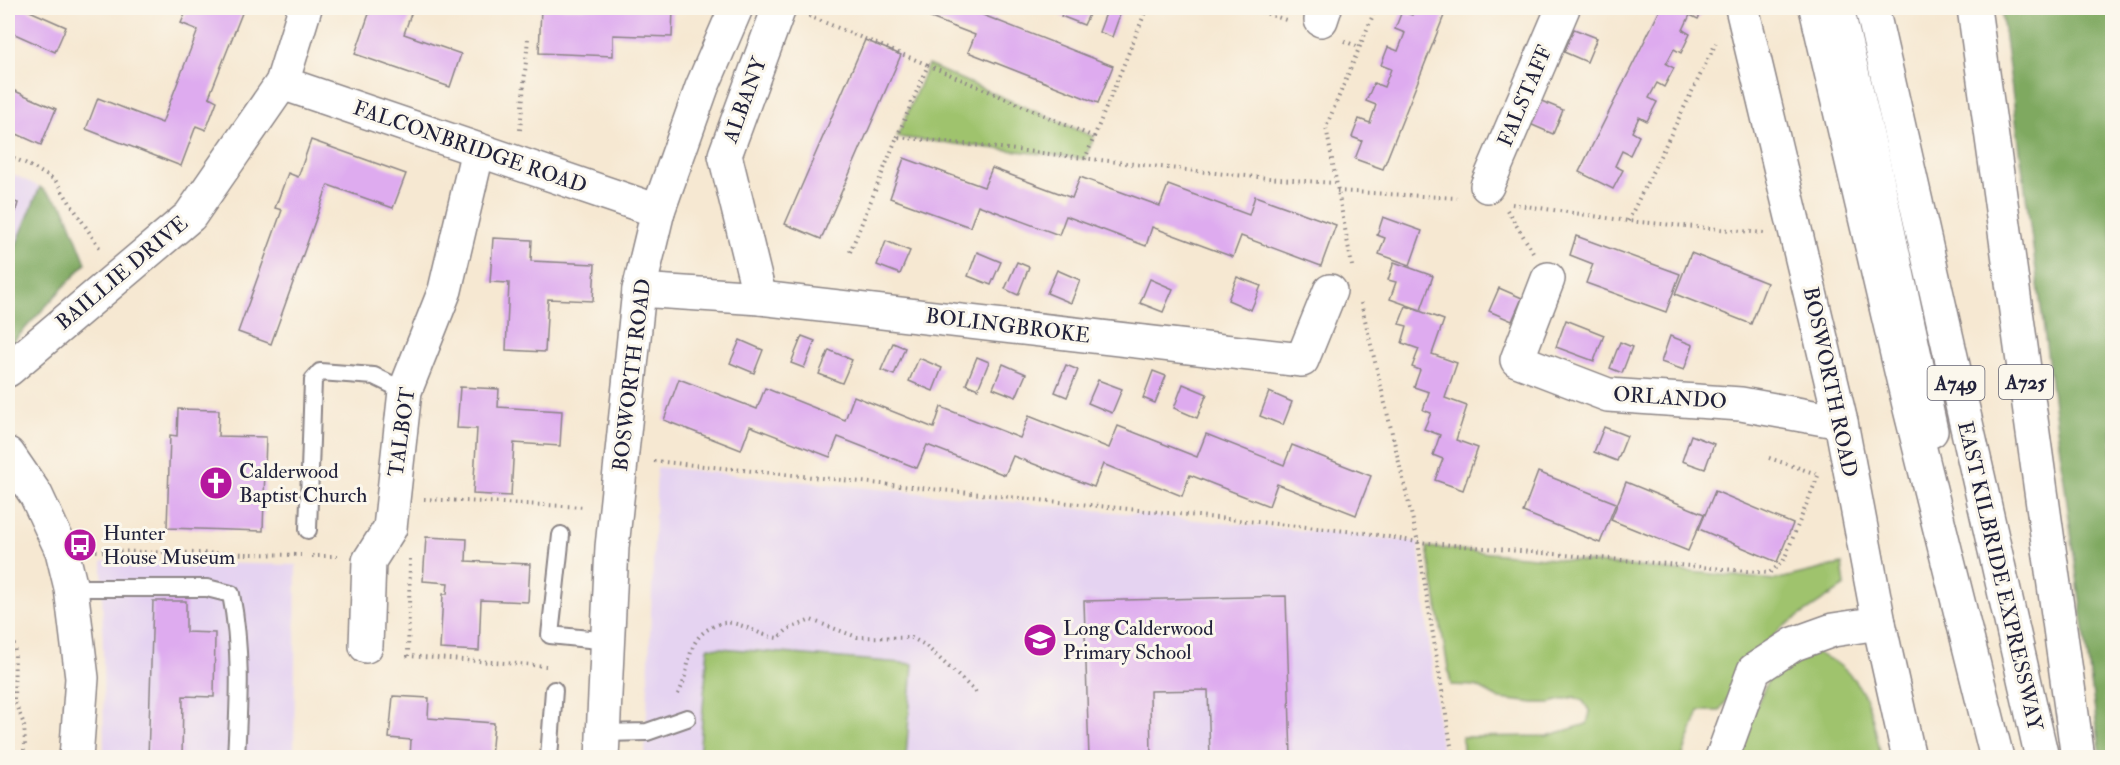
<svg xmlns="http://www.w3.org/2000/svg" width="2120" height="765" viewBox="0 0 2120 765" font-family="'IM FELL Double Pica',serif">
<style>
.built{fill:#e5d3f1}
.green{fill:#9fc36d;stroke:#607254;stroke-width:1.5}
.forest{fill:#7fa960;stroke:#50664e;stroke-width:1.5}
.building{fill:#deabef}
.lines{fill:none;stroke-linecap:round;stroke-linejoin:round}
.service-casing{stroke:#8c8586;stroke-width:20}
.minor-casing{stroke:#8c8586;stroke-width:36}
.tertiary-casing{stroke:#8c8586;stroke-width:36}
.primary-casing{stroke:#8c8586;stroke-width:36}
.trunk-casing{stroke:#8c8586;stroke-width:36}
.path{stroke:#8c8586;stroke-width:4;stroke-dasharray:1.5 4.5;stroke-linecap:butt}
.service{stroke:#fff;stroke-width:16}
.minor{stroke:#fff;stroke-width:33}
.tertiary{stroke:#fff;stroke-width:33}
.primary{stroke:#fff;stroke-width:33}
.trunk{stroke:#fff;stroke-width:33}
.labels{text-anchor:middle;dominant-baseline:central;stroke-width:6;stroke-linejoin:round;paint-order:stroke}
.shield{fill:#fbf7ec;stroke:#636270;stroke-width:1.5}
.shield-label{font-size:20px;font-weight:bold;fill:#22223b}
.street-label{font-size:21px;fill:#22223b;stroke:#fbf7ec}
.poi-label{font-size:21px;fill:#22223b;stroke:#fbf7ec;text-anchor:start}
</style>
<rect width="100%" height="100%" fill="#fbf7ec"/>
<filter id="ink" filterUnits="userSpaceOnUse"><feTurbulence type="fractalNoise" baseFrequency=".0167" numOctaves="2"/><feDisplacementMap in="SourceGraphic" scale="12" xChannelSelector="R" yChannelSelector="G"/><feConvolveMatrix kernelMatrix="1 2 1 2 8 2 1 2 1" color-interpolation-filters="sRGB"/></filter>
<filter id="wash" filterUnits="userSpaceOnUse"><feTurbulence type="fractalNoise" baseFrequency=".008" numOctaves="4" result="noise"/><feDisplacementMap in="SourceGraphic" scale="24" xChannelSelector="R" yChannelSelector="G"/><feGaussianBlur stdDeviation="1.35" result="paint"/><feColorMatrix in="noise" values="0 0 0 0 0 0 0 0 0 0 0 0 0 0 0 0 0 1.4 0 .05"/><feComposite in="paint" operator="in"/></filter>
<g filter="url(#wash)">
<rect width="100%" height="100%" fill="#f6e8d2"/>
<!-- built -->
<g class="built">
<path d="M8 172 40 187 8 265Z"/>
<path d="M657 467 1418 542 1442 757 645 758Z"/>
<path d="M102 561 296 565 294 757H104Z"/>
</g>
<!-- green -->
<g class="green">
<path d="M928 65 1094 137 1085 159 897 137Z"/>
<path d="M1427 547 1775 580 1842 564 1845 586 1781 628 1748 664 1720 711H1699L1682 757H1464L1462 737 1547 736 1587 724 1590 712 1583 701 1574 697 1550 703H1534L1500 699 1476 686 1451 685Z"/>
<path d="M708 647 913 664 906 757H699Z"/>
<path d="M1809 651C1817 654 1827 657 1835 662 1869 685 1874 721 1881 757L1733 758 1772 671Z"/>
</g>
<!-- forest -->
<g class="forest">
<path d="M2001 8H2112V757H2101Z"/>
<path d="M40 187 64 207 86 263 8 347V265Z"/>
</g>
<g id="blocks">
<!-- building -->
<g class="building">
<path d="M8 8H23L66 27 55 52 8 31Z"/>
<path d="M188 8H244L209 97 217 101 206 130 196 126 181 166 86 129 98 98 162 123 198 30 181 23Z"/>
<path d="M361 8H413L404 34 461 54 450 87 355 54 370 11Z"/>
<path d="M541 8H673L672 37 613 35V56L539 53Z"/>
<path d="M905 8H986L983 15 1113 66 1098 103 968 52 975 35Z"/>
<path d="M1065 8H1092L1084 25 1061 16Z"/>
<path d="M1108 8 1121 12 1112 37 1099 32Z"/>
<path d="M1415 8H1447L1383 169 1355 159 1362 141 1352 137 1359 119 1370 123 1376 105 1366 101 1374 83 1384 87 1391 69 1381 65 1388 47 1398 51 1405 33 1395 29 1402 11 1412 15Z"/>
<path d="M1661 8H1704L1698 19 1690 15 1683 30 1690 34 1681 53 1674 49 1666 64 1674 68 1664 87 1657 83 1649 98 1657 102 1647 121 1639 117 1632 132 1639 136 1630 155 1622 151 1615 166 1623 170 1613 189 1579 172Z"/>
<path d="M1574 29 1597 38 1587 62 1564 52Z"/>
<path d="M865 40 901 55 821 239 785 224Z"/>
<path d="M8 88 56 109 41 145 8 130Z"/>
<path d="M1539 100 1563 110 1553 134 1530 124Z"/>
<path d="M311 140 406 174 393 208 328 185 271 344 238 332 282 210 275 208 288 173 298 177Z"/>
<path d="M904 158 984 187 992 168 1072 198 1080 177 1160 206 1168 185 1249 215 1255 196 1336 225 1321 266 1241 236 1233 257 1152 227 1146 246 1066 216 1059 235 978 205 970 227 890 198Z"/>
<path d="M8 200 18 203 8 238Z"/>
<path d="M1383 217 1422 231 1410 265 1379 254 1385 238 1377 235Z"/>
<path d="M1576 236 1680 274 1666 312 1586 283 1593 264 1570 255Z"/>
<path d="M493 238 532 240 531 261 595 264 593 301 548 299 545 352 506 350 509 283 490 282Z"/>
<path d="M886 241 910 251 900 274 877 265Z"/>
<path d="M977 252 1001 262 991 285 968 276Z"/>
<path d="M1691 253 1767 283 1751 324 1675 294Z"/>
<path d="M1017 262 1029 267 1018 295 1005 289Z"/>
<path d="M1394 262 1433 276 1421 310 1390 299 1396 282 1388 280Z"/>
<path d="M1057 270 1080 280 1071 303 1047 293Z"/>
<path d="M1237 277 1261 286 1251 310 1228 300Z"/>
<path d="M1150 279 1173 289 1163 312 1140 303Z"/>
<path d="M1499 288 1522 298 1512 321 1489 311Z"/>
<path d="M1406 306 1444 320 1432 354 1457 363 1445 398 1467 406 1456 440 1478 448 1463 490 1435 480 1443 459 1433 455 1440 435 1424 429 1431 413 1423 410 1429 392 1414 387 1420 370 1412 367 1419 349 1402 343 1407 326 1399 324Z"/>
<path d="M1566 320 1604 335 1594 361 1556 347Z"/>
<path d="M802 336 815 341 804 368 791 363Z"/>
<path d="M1670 336 1693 345 1684 370 1661 362Z"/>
<path d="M740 340 763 350 754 373 730 363Z"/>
<path d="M1620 342 1632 347 1622 373 1610 368Z"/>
<path d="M893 343 905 348 894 375 881 370Z"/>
<path d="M829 350 852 360 842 383 819 374Z"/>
<path d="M977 357 989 362 978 389 966 384Z"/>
<path d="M919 358 942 368 933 391 909 381Z"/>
<path d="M1003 364 1026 374 1016 397 993 388Z"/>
<path d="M1066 365 1078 370 1067 397 1055 392Z"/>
<path d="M1153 371 1166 376 1155 403 1143 398Z"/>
<path d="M679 379 757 409 765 388 845 420 854 396 934 428 941 407 1020 438 1029 416 1109 448 1118 426 1197 457 1206 434 1284 465 1292 445 1371 476 1356 515 1277 484 1269 506 1190 475 1182 496 1103 464 1094 487 1013 456 1005 475 927 445 917 468 838 437 830 457 750 426 741 450 664 420Z"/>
<path d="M1098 380 1122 389 1112 413 1088 403Z"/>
<path d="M1183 384 1207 394 1197 418 1174 408Z"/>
<path d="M460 387 499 389 498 407 562 411 560 446 514 443 511 496 473 494 477 429 457 428Z"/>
<path d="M1269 392 1292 402 1283 425 1260 416Z"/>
<path d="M178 409 219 410 218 436 266 437 263 531 167 528 170 435 177 436Z"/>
<path d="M1604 427 1627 436 1617 461 1594 452Z"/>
<path d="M1691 435 1714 444 1705 469 1682 461Z"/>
<path d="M1538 472 1616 503 1600 543 1523 512Z"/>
<path d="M1626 482 1704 514 1688 551 1611 520Z"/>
<path d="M1715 491 1793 524 1777 562 1699 529Z"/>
<path d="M426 537 467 539 466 561 530 564 528 602 481 600 479 651 440 649 443 594H447L448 583 423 581Z"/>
<path d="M1286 596 1291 758H1210L1208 690 1150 691 1151 758H1089L1084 601Z"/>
<path d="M153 601H186V632L215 633 214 697 183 696 182 758H148Z"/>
<path d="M393 696 429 698 428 718 494 723 491 757 447 754V758H410L411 740 389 738Z"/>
</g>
</g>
</g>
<g filter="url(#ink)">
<use href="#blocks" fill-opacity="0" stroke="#8c8586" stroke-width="1.5"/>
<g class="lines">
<!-- service casing -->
<g class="service-casing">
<g id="service">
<path d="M308 530 313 380 320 372 374 376 405 391"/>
<path d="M561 535 550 635 608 641"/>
<path d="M71 588H207L231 594C242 649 239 702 236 757"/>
<path d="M603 733 647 732 687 718"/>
<path d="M549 758 554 690"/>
</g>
</g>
<!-- minor casing -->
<g class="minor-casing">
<g id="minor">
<path d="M1742 8 1841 422 1879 623 1909 758"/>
<path d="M1321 20 1325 8"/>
<path d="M282 83 658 211"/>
<path d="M1487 186 1563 8"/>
<path d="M1548 279 1517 360 1608 395 1741 404 1841 422"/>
<path d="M639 290 760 298 1302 360 1330 291"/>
<path d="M760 298 725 155 779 8"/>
<path d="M8 370 190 216 282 83 305 8"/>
<path d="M366 646 369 561 390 528 405 391 445 290 478 150"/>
<path d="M602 758 612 547 639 290 658 211 702 87 736 8"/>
<path d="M1722 758 1754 670 1794 644 1833 630 1879 623"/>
</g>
</g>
<!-- tertiary casing -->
<g class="tertiary-casing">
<path id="tertiary" d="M8 454 36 495 62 551 71 588 82 678 76 758"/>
</g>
<!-- primary casing -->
<g class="primary-casing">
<g id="primary">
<path d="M1837 8 1874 165 1931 431"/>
<path d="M1872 8 2042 758"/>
</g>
</g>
<!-- trunk casing -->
<g class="trunk-casing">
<g id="trunk">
<path d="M1816 8 1909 405 1997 758"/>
<path d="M1974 8 2078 758"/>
</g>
</g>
<!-- path -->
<g class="path">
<path d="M1250 8 1289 21"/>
<path d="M809 16 928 65"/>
<path d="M1344 41 1359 47"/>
<path d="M520 130 528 38"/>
<path d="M897 137 928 65 1094 137 1085 159"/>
<path d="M1094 137 1147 8"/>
<path d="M8 156 25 163 55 180 101 250"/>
<path d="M1337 191 1457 198"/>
<path d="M1512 204 1628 221 1764 233"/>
<path d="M1507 210 1533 252"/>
<path d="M1628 221 1716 43"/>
<path d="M850 252 897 137C1043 151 1189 174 1335 183"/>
<path d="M1352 266 1326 127 1376 8"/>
<path d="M1361 303 1418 542 1453 758"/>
<path d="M1769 458 1817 474"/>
<path d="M654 461 1366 533 1418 542 1769 573 1783 562 1818 476"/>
<path d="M424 499 584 507"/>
<path d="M96 551 301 555"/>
<path d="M312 556H337"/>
<path d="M410 559 408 656 546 666"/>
<path d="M8 602 15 653 14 701 24 724 25 746 22 758"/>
<path d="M678 694C693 668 683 640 714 626 721 623 725 622 732 623 748 626 761 636 778 638L788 629 811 620 857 637 912 638 925 645 978 694"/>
</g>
<!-- service -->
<use href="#service" class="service"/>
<!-- minor -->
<use href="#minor" class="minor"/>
<!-- tertiary -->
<use href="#tertiary" class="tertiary"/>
<!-- primary -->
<use href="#primary" class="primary"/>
<!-- trunk -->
<use href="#trunk" class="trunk"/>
</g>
</g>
<!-- icons -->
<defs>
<g id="church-disc" transform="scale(1.725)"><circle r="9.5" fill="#b5179e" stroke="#fbf7ec"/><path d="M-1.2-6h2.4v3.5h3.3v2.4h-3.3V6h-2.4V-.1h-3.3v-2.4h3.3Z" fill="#fff"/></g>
<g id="bus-disc" transform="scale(1.725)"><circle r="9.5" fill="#b5179e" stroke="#fbf7ec"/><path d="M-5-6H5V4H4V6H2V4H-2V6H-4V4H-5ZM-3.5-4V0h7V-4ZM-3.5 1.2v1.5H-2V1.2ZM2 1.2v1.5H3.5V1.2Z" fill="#fff"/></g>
<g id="school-disc" transform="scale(1.725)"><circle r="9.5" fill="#b5179e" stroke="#fbf7ec"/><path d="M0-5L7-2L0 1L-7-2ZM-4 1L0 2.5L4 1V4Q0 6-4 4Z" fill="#fff"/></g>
</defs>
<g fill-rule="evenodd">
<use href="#church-disc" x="216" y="483"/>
<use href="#bus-disc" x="80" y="545"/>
<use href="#school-disc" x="1040" y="640"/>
</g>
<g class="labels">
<!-- shield labels -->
<g class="shield">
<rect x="1999" y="365" width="54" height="34" rx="4.5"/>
<rect x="1927.5" y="366" width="57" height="34" rx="4.5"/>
</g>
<g class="shield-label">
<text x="2026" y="382">A725</text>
<text x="1956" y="383">A749</text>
</g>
<!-- street labels -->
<g class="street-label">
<text transform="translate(1525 96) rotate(-67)">FALSTAFF</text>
<text transform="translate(745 100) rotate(-70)">ALBANY</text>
<text transform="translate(470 147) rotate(19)">FALCONBRIDGE ROAD</text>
<text transform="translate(122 273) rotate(-40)">BAILLIE DRIVE</text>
<text transform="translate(1008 326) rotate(7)">BOLINGBROKE</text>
<text transform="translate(632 375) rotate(-83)">BOSWORTH ROAD</text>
<text transform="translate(1830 382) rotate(78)">BOSWORTH ROAD</text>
<text transform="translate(1670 398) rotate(4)">ORLANDO</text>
<text transform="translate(402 432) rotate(-82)">TALBOT</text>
<text transform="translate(2000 576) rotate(77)">EAST KILBRIDE EXPRESSWAY</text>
</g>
<!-- poi labels -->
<g class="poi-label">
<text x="239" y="471">Calderwood<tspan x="239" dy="24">Baptist Church</tspan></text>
<text x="103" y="533">Hunter<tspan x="103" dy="24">House Museum</tspan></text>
<text x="1063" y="628">Long Calderwood<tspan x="1063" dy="24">Primary School</tspan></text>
</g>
</g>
<!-- margin -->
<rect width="2120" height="765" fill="none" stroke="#fbf7ec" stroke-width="30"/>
</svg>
